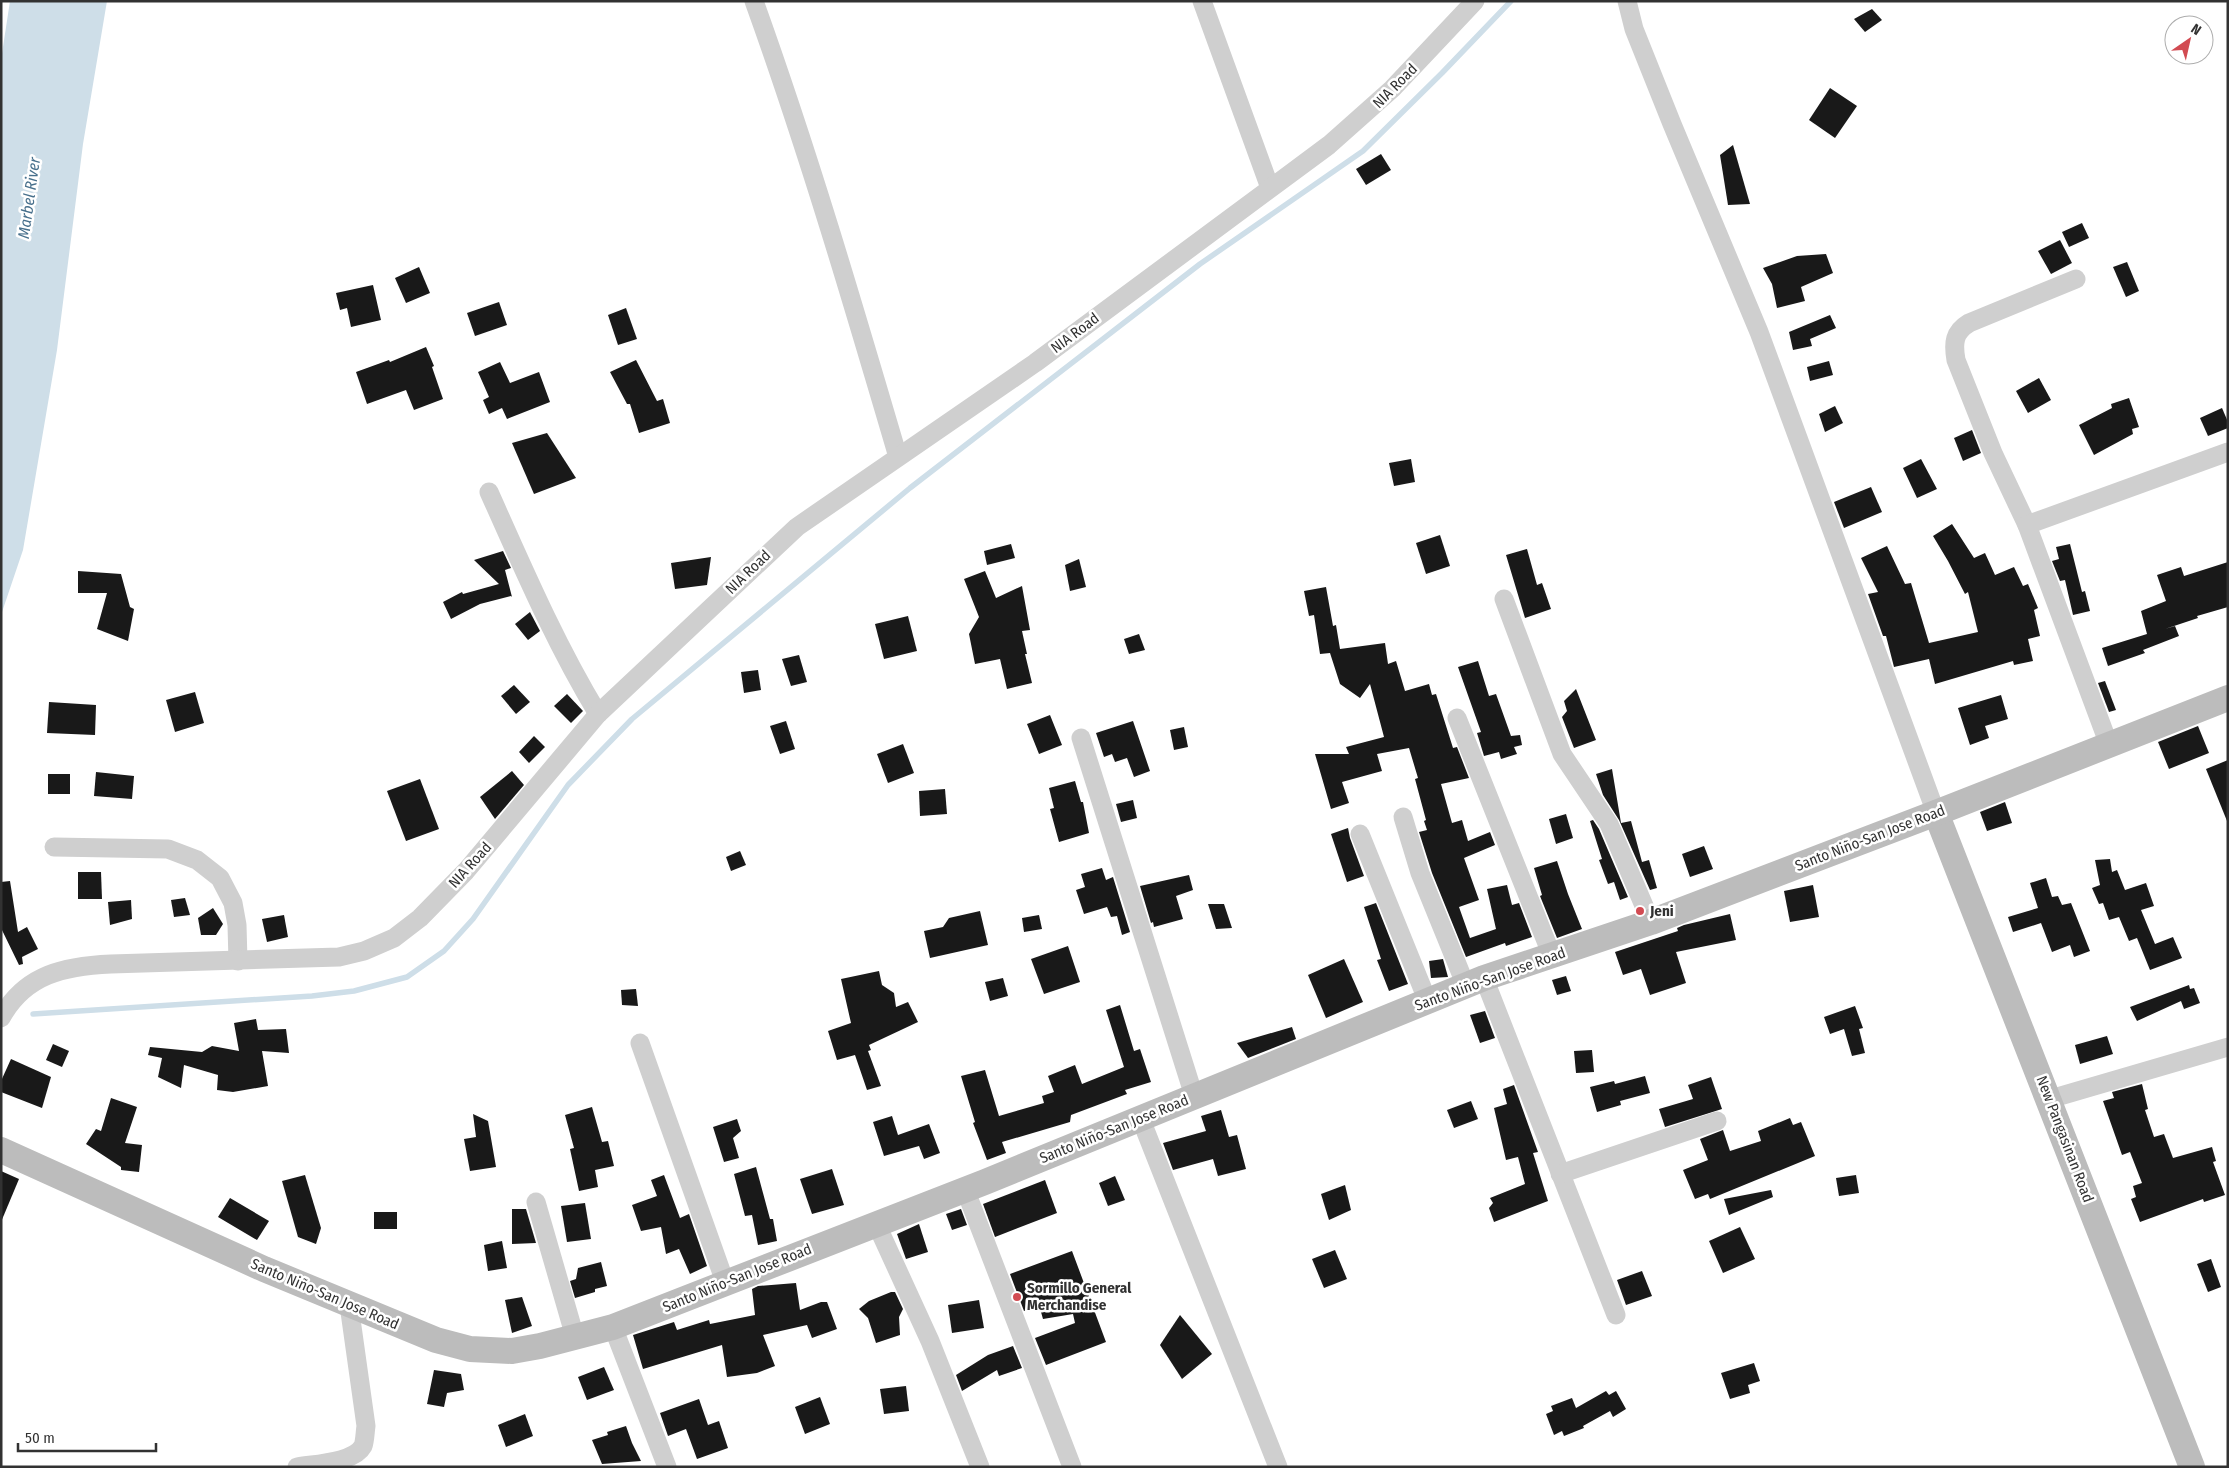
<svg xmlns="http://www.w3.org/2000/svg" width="2229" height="1468" viewBox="0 0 2229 1468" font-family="'Fira Sans Condensed',sans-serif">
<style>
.water{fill:#cedee8}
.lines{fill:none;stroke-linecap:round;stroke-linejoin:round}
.stream{stroke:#cedee8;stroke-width:5.5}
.building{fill:#191919}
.minor{stroke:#cfcfcf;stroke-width:19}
.secondary{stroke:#bcbcbc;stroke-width:26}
.poi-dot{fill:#d24b52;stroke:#fff;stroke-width:2}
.labels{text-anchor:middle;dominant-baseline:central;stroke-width:5;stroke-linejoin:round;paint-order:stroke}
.street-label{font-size:15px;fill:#323232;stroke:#fff}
.poi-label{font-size:15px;font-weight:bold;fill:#323232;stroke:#fff;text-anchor:start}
.water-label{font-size:16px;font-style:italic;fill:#48708c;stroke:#fff}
</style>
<rect width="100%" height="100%" fill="#fff"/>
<!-- water -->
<path class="water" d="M10 1H107L83 144 57 350 23 550 1 615V60Z"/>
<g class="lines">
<!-- stream -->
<path class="stream" d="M33 1014 312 996 354 991 407 977 444 951 473 919 568 785 632 719 910 488 1200 264 1363 151 1442 73 1511 1"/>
</g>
<!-- building -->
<g class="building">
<path d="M1872 9 1882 20 1865 32 1854 19Z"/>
<path d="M1830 88 1857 106 1835 138 1809 120Z"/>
<path d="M1733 145 1750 204 1728 205 1720 155Z"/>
<path d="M1381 154 1391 170 1366 185 1356 169Z"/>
<path d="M2082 223 2089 238 2069 247 2062 232Z"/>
<path d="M2060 240 2072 263 2051 274 2038 251Z"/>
<path d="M1826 254 1833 273 1801 287 1805 301 1777 308 1772 284 1763 268 1797 256Z"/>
<path d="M2127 262 2139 291 2126 297 2113 267Z"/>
<path d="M419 267 430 293 406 303 395 278Z"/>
<path d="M373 285 381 320 351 327 347 308 340 310 336 293Z"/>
<path d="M499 302 507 325 475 336 467 313Z"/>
<path d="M626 308 637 339 618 345 608 315Z"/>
<path d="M1830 315 1836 328 1810 339 1812 346 1793 350 1789 332Z"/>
<path d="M426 347 434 366 432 367 443 399 414 410 406 390 367 404 356 372 389 360 390 362Z"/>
<path d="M636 360 657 401 663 399 670 423 639 433 630 404H627L610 372Z"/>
<path d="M1829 361 1833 375 1810 381 1807 367Z"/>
<path d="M500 362 510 383 539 372 550 402 507 419 502 408 489 414 483 400 489 397 478 372Z"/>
<path d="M2039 378 2051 400 2028 413 2016 391Z"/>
<path d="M2129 398 2139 427 2132 429 2133 434 2094 455 2079 425 2112 408 2111 404Z"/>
<path d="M1835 406 1843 423 1825 432 1819 414Z"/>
<path d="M2222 408 2228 422V428L2208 436 2200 418Z"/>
<path d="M1972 430 1981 453 1963 461 1954 438Z"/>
<path d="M547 433 576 478 534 494 512 443Z"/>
<path d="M1411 459 1415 482 1394 486 1389 463Z"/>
<path d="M1921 459 1937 489 1917 498 1903 468Z"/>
<path d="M1871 487 1882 512 1844 528 1834 502Z"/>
<path d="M1952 524 1974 558 1985 553 1995 575 2014 567 2023 586 2028 584 2038 608 2034 610 2040 636 2028 639 2033 661 2014 665 2013 661 1935 684 1929 659 1894 667 1886 636H1883L1868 594 1878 592 1861 558 1887 546 1905 584 1911 583 1929 643 1978 632 1968 592 1965 594 1948 561 1933 536Z"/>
<path d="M1440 535 1450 566 1426 574 1416 543Z"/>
<path d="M1011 544 1015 558 987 565 984 551Z"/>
<path d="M2070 544 2082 592 2085 591 2090 611 2073 615 2065 580 2060 581 2052 561 2059 559 2056 547Z"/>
<path d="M1527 549 1537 585 1542 583 1551 609 1525 618 1506 555Z"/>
<path d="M503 551 511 568 505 570 512 597 511 596 480 604 451 619 443 602 462 592 463 594 499 584 474 560Z"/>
<path d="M711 557 707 585 675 589 671 563Z"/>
<path d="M1079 559 1086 587 1070 591 1065 565Z"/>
<path d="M2228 562V607L2197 616 2198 618 2165 629 2175 626 2179 636 2143 650 2145 653 2108 666 2102 648 2147 634 2141 611 2166 601 2157 575 2181 567 2184 576Z"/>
<path d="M78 571 121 574 130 607 134 609 128 641 97 629 107 593H78Z"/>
<path d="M985 571 996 598 1022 586 1030 630 1022 631 1027 654H1025L1032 683 1007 689 1000 659 975 664 969 634 979 617 964 579Z"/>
<path d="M1326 587 1333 626 1336 625 1340 649 1385 643 1388 664 1396 661 1405 691 1429 684 1432 695 1436 694 1453 748 1457 747 1469 778 1441 784 1452 823 1462 820 1468 841 1490 832 1495 845 1464 858 1479 900 1459 907 1470 938 1496 929 1487 889 1507 885 1512 905 1519 903 1532 937 1506 946 1505 943 1466 957 1432 873 1419 832 1427 830 1424 821 1426 820 1415 779 1418 778 1409 748 1377 754 1382 771 1342 782 1349 803 1331 809 1315 754H1349L1346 747 1384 737 1370 684 1360 698 1340 684 1330 653 1320 654 1314 615 1309 616 1304 591Z"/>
<path d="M530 612 540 631 528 640 515 624Z"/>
<path d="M908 616 917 651 884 659 875 624Z"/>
<path d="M1139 634 1145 650 1129 654 1124 639Z"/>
<path d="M799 655 807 682 791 686 782 659Z"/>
<path d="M1478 661 1489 696 1496 694 1511 736 1520 735 1522 745 1514 747 1517 754 1501 759 1499 752 1484 756 1477 733 1481 732 1458 667Z"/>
<path d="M758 670 761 690 744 693 741 672Z"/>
<path d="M2105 681 2116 710 2109 712 2098 683Z"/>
<path d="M514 685 530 702 516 714 501 696Z"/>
<path d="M1576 689 1596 740 1574 748 1562 717 1567 711 1564 701Z"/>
<path d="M195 692 204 723 175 732 166 700Z"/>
<path d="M567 694 583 711 571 723 554 706Z"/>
<path d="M2001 695 2008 719 1985 726 1989 738 1970 745 1958 708Z"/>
<path d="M49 702 96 705 95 735 47 733Z"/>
<path d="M1050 715 1062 745 1039 754 1027 724Z"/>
<path d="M786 721 795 749 780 754 770 726Z"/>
<path d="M1133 721 1150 771 1134 777 1127 758 1115 762 1112 754 1104 757 1096 733Z"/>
<path d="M2198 726 2209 753 2169 769 2158 742Z"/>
<path d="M1184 727 1188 747 1174 750 1170 730Z"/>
<path d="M534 736 545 747 529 763 519 752Z"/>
<path d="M903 744 914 773 888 783 877 754Z"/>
<path d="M2228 760V821H2227L2206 769Z"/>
<path d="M1612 769 1621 823 1631 821 1642 862 1649 860 1657 888 1650 890 1619 820 1603 795 1596 774Z"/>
<path d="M512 771 524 785 495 819 480 797Z"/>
<path d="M96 772 134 776 132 799 94 796Z"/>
<rect x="48" y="774" width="22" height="20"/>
<path d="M420 779 439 829 406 841 387 791Z"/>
<path d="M1075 781 1081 802H1083L1089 833 1059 842 1050 809 1054 808 1049 788Z"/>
<path d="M945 789 947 814 920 816 919 791Z"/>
<path d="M1133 800 1137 818 1121 822 1116 804Z"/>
<path d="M2005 802 2012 823 1987 831 1980 812Z"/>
<path d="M1566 814 1573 838 1556 844 1549 819Z"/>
<path d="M1593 820 1599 829 1628 897 1620 900 1614 882 1608 884 1599 860 1602 859 1590 821Z"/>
<path d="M1348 828 1350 838 1364 876 1347 882 1331 834Z"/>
<path d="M1704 846 1713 869 1690 877 1682 854Z"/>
<path d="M740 851 746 865 731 871 726 857Z"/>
<path d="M2110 859 2112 872 2117 870 2125 890 2146 883 2154 906 2141 910 2155 944 2173 937 2182 958 2150 970 2137 938 2129 941 2119 917 2109 920 2103 903 2099 904 2092 888 2100 885 2095 860Z"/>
<path d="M1557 861 1568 894 1582 929 1557 938 1540 896 1542 895 1534 868Z"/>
<path d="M1102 868 1106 880 1113 877 1130 932 1122 935 1117 916 1111 917 1107 907 1084 914 1076 890 1085 887 1081 874Z"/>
<path d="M78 872H101L102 899H78Z"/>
<path d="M1189 875 1193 890 1176 896 1183 919 1154 927 1153 922 1151 923 1140 886Z"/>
<path d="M2046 878 2052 897 2058 896 2062 905 2071 903 2090 951 2074 957 2070 945 2052 952 2041 923 2013 932 2008 917 2038 908 2030 883Z"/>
<path d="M10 881 18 932 27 927 38 949 22 957 23 964 19 965 1 928V882Z"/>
<path d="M1813 885 1819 917 1790 922 1784 891Z"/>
<path d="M185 898 190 915 174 917 171 900Z"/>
<path d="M131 900 132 919 110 925 108 902Z"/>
<path d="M1376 903 1408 984 1389 991 1377 960 1381 959 1364 907Z"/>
<path d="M1208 904H1224L1232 928 1216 929Z"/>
<path d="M213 908 223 924 216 935H201L198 918Z"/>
<path d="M980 911 988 945 930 958 924 931 943 927 949 918Z"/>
<path d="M1730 914 1736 940 1676 952 1686 983 1650 995 1641 969 1623 975 1615 952 1678 931 1677 928 1684 925Z"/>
<path d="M284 915 288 937 267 942 262 919Z"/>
<path d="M1039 915 1042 929 1024 932 1022 918Z"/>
<path d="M1068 946 1080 982 1044 994 1031 959Z"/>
<path d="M1344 959 1363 1002 1326 1018 1308 975Z"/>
<path d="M1443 959 1448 977 1431 978 1429 961Z"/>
<path d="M879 971 882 985 894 993 896 1007 908 1002 918 1022 869 1045 871 1050 868 1051 881 1086 867 1090 855 1055 837 1060 828 1031 851 1023 841 979Z"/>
<path d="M1566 976 1571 991 1557 995 1552 980Z"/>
<path d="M1003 978 1008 996 990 1001 985 982Z"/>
<path d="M2189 985 2190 989 2194 988 2200 1003 2184 1009 2181 1001 2137 1021 2130 1007Z"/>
<path d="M636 989 638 1006 622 1005 621 990Z"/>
<path d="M1120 1005 1134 1051 1140 1049 1151 1082 1125 1090 1127 1094 1071 1115 1070 1122 1002 1142 1006 1153 987 1160 973 1123 975 1122 961 1076 985 1070 999 1116 1044 1103 1042 1096 1054 1092 1048 1076 1075 1065 1082 1084 1124 1067 1106 1010Z"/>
<path d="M1855 1006 1863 1028 1859 1029 1865 1053 1852 1056 1844 1029 1830 1034 1824 1017Z"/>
<path d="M1485 1011 1495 1038 1480 1043 1470 1015Z"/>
<path d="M256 1019 258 1030 286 1029 289 1053 262 1051 268 1086 233 1092 217 1090 218 1075 184 1065 181 1088 158 1077 162 1058 148 1055 150 1047 202 1052 212 1046 239 1051 234 1023Z"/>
<path d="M1292 1027 1296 1039 1248 1058 1237 1043Z"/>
<path d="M2107 1036 2113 1054 2080 1064 2075 1045Z"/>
<path d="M53 1044 69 1051 62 1067 46 1060Z"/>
<path d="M1592 1050 1594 1072 1576 1073 1574 1051Z"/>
<path d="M11 1059 51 1077 42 1108 1 1092V1081Z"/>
<path d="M1645 1076 1650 1093 1620 1101 1621 1105 1597 1112 1590 1087 1614 1081 1615 1084Z"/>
<path d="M1711 1077 1722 1109 1665 1127 1659 1109 1693 1099 1688 1085Z"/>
<path d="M2142 1084 2148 1109 2145 1110 2154 1137 2164 1134 2173 1158 2212 1147 2216 1161 2213 1162 2225 1195 2204 1202 2203 1199 2140 1222 2131 1199 2136 1197 2133 1186 2142 1183 2130 1152 2122 1155 2103 1101 2114 1098 2112 1092Z"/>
<path d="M1514 1085 1538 1152 1533 1153 1548 1201 1494 1222 1489 1208 1493 1203 1490 1198 1525 1184 1518 1157 1506 1160 1494 1108 1507 1104 1503 1089Z"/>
<path d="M111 1098 137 1107 125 1143 142 1145 139 1172 121 1170V1167L86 1144 96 1129 101 1131Z"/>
<path d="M1471 1101 1478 1119 1454 1128 1447 1110Z"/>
<path d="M592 1107 602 1142 608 1141 614 1166 595 1170 598 1187 579 1191 570 1149 574 1148 565 1115Z"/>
<path d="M1221 1110 1229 1137 1237 1135 1246 1169 1218 1176 1213 1159 1173 1170 1163 1143 1206 1131 1201 1116Z"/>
<path d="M473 1114 488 1121 496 1167 470 1171 464 1139 476 1137Z"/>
<path d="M892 1116 898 1135 929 1124 940 1153 924 1159 919 1146 884 1156 873 1122Z"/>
<path d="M1790 1118 1793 1125 1801 1122 1815 1156 1710 1199 1708 1194 1695 1199 1683 1170 1708 1160 1700 1139 1723 1130 1730 1151 1761 1141 1758 1131Z"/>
<path d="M737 1119 741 1131 733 1138 739 1158 724 1162 713 1127Z"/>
<path d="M756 1167 770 1219H773L777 1241 758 1245 752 1215 745 1216 734 1174Z"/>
<path d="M832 1169 844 1205 812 1214 800 1179Z"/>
<path d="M1 1171 19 1179 1 1222Z"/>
<path d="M305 1175 321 1228 316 1244 298 1237 282 1181Z"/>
<path d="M664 1175 680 1218 689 1214 707 1266 690 1274 679 1249 666 1254 661 1227 641 1231 632 1205 657 1196 651 1180Z"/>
<path d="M1856 1175 1859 1193 1839 1196 1836 1178Z"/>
<path d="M1115 1176 1125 1200 1108 1206 1099 1183Z"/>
<path d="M1045 1180 1057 1213 995 1237 983 1204Z"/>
<path d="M1345 1185 1351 1210 1329 1220 1321 1194Z"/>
<path d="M1771 1190 1773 1197 1729 1215 1724 1199Z"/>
<path d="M230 1198 269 1221 257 1240 218 1217Z"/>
<path d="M585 1203 591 1239 567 1242 561 1206Z"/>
<path d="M512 1209H526L536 1243 512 1244Z"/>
<path d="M961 1209 967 1225 952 1230 946 1214Z"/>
<rect x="374" y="1212" width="23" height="17"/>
<path d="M919 1224 928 1252 906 1259 897 1234Z"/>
<path d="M1740 1227 1755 1259 1723 1273 1709 1241Z"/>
<path d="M502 1241 507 1268 488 1271 484 1245Z"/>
<path d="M1335 1250 1347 1279 1324 1288 1312 1259Z"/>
<path d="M1072 1251 1106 1342 1046 1365 1035 1338 1075 1323 1073 1314 1043 1319 1039 1305 1024 1311 1010 1274Z"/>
<path d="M2211 1259 2221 1287 2208 1292 2197 1264Z"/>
<path d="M601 1262 607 1286 595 1289V1292L575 1298 570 1281 576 1279 578 1268Z"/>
<path d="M1642 1271 1652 1296 1626 1305 1617 1280Z"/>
<path d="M796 1283 800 1310 821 1302H827L837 1329 812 1338 807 1325 763 1335 775 1366 757 1373 727 1377 722 1345 643 1369 633 1335 674 1322 677 1330 709 1320 710 1324 755 1315 752 1289 758 1286Z"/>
<path d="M891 1292H895L903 1309 899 1317 900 1335 876 1343 868 1318 859 1309 869 1301Z"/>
<path d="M522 1297 532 1326 512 1333 505 1300Z"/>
<path d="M979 1300 984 1328 952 1333 948 1305Z"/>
<path d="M1180 1315 1212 1354 1182 1379 1160 1345Z"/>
<path d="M1013 1346 1022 1368 999 1376 997 1370 962 1391 956 1375 988 1355Z"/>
<path d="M1754 1363 1760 1381 1748 1385 1750 1393 1730 1399 1721 1373Z"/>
<path d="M604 1367 614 1390 587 1400 578 1377Z"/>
<path d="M434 1370 461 1374 464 1390 447 1393 444 1407 427 1404Z"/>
<path d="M906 1386 909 1411 884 1414 880 1389Z"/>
<path d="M1606 1391 1609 1395 1616 1391 1626 1409 1613 1417 1610 1411 1583 1426 1584 1428 1564 1436 1562 1431 1554 1435 1546 1414 1553 1411 1551 1406 1572 1398 1576 1408Z"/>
<path d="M820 1397 830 1424 805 1434 795 1407Z"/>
<path d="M699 1399 708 1425 719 1421 728 1448 697 1459 686 1429 668 1436 660 1413Z"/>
<path d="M525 1414 533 1436 506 1447 498 1425Z"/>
<path d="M626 1426 632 1443 641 1461 602 1464 592 1440 608 1435 607 1432Z"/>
</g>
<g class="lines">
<!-- minor -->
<g class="minor">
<path d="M754 1C808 151 853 304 898 457"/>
<path d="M1202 1 1270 188"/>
<path d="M1627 1 1634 29 1672 124 1759 332 1936 813"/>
<path d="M489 492C523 568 555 643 598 714"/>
<path d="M2027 525 1993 453 1956 360C1953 343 1954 332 1969 323L2076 279"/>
<path d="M1504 599 1562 754 1609 824 1651 922"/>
<path d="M1457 718 1552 956"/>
<path d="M1081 738 1194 1096"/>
<path d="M2109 745 2027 525 2228 452"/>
<path d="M1403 817 1420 873 1466 986"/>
<path d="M1360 834 1428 1002"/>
<path d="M54 847 168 849 197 860 220 878 233 903 237 925 238 961"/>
<path d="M1484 978 1616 1315"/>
<path d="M1 1018C25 974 65 966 111 964L339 957 364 951 394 938 420 918 466 871 598 714 797 527 1035 363 1329 145 1392 89 1475 1"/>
<path d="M640 1043 725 1282"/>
<path d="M2050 1099 2228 1047"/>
<path d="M1140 1117 1278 1467"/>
<path d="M1560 1174 1717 1121"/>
<path d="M965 1189 1072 1467"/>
<path d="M536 1202 575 1337"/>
<path d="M876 1223 930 1341 980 1467"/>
<path d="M613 1327 667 1467"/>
<path d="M297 1467C313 1464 354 1463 363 1446 365 1441 365 1432 366 1426L349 1305"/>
</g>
<!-- secondary -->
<g class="secondary">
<path d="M1936 813 2192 1467"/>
<path d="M1 1150 264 1269 436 1340 470 1349 512 1351 540 1346 613 1327 985 1182 1484 978 1651 922 1936 813 2228 698"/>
</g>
</g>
<!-- markers -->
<g class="poi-dot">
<circle cx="1640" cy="911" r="5"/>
<circle cx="1017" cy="1297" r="5"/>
</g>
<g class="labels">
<!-- street labels -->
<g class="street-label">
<text transform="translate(1395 86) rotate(-45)">NIA Road</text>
<text transform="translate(1075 333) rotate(-37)">NIA Road</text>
<text transform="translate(748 572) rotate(-44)">NIA Road</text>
<text transform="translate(1870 838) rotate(-21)">Santo Niño-San Jose Road</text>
<text transform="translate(470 865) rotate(-48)">NIA Road</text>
<text transform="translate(1490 979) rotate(-20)">Santo Niño-San Jose Road</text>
<text transform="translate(1114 1129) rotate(-22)">Santo Niño-San Jose Road</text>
<text transform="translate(2065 1139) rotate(69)">New Pangasinan Road</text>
<text transform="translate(737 1278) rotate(-22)">Santo Niño-San Jose Road</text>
<text transform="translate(325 1294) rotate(23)">Santo Niño-San Jose Road</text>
</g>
<!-- poi labels -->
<g class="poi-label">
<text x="1650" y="911">Jeni</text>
<text x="1027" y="1288">Sormillo General<tspan x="1027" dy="17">Merchandise</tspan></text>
</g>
<!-- water labels -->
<g class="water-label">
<text transform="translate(29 198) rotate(-82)">Marbel River</text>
</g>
</g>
<!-- border -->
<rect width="2229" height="1468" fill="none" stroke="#323232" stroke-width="5"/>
<!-- north arrow -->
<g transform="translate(2189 40) rotate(34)"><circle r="24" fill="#ffffff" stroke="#adadad"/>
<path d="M0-4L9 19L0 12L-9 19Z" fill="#d24b52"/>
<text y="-8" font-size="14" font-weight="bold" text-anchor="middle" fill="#323232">N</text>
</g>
<!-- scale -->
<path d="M18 1443v8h138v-8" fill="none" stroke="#323232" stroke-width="2.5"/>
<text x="25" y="1443" font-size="15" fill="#323232" stroke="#ffffff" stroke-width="4" paint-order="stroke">50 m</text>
</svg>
